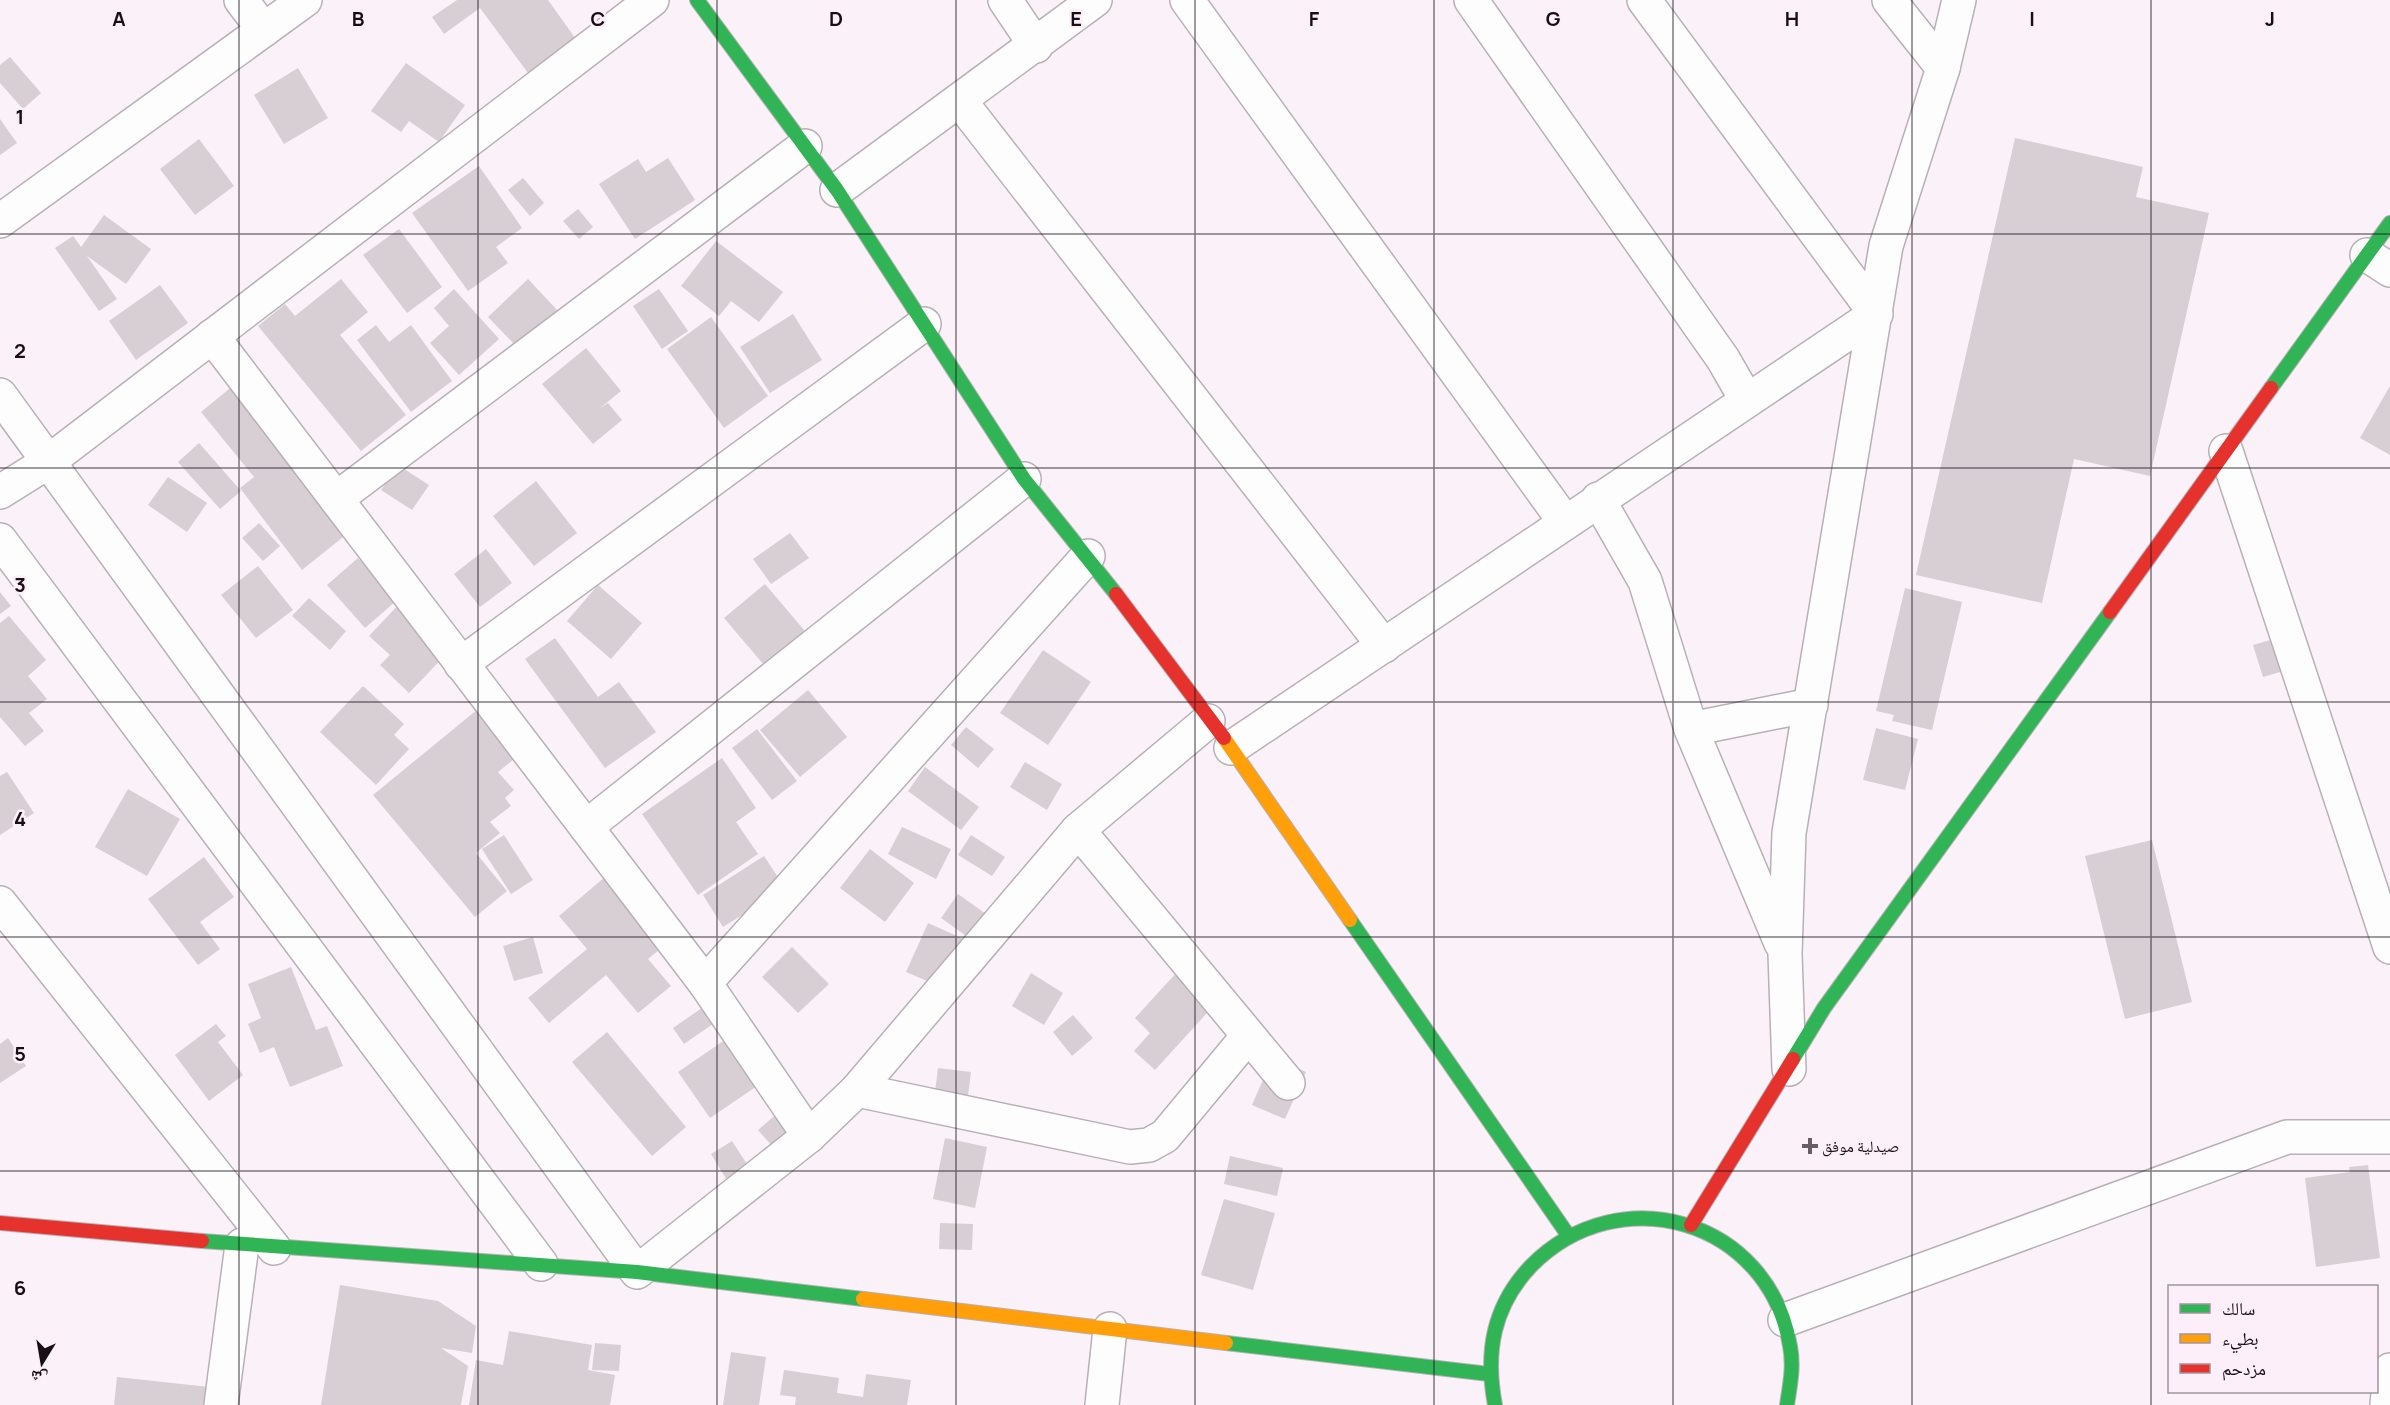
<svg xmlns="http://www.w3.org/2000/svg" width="2390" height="1405" viewBox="0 0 2390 1405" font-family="Manrope,'Noto Naskh Arabic',sans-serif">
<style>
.building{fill:#d8cfd5}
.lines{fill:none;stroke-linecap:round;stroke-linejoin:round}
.street-casing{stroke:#b8b0b6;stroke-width:36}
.fast-casing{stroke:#b8b0b6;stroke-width:16}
.slow-casing{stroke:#b8b0b6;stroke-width:16}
.jam-casing{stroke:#b8b0b6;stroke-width:16}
.street{stroke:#fefdfe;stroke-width:33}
.fast{stroke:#30b455;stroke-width:14}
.slow{stroke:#ff9f0a;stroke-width:14}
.jam{stroke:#e5322d;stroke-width:14}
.grid{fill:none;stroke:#170f15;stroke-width:1.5;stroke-opacity:0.55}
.poi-dot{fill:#665e64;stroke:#fdeff9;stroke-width:2}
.labels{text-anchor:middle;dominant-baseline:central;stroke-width:5;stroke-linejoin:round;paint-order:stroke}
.poi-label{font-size:16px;fill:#170f15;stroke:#fdeff9;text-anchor:start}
.grid-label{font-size:20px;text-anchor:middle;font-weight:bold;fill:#170f15;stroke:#fdeff9;stroke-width:5;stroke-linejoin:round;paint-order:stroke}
</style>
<rect width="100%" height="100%" fill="#faf2f8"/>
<!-- building -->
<g class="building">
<path d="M457 0H548L578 42 531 77 480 8 444 34 432 17Z"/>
<path d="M10 57 41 93 23 109 0 83V65Z"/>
<path d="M406 63 465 105 439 142 409 121 401 132 371 111Z"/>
<path d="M298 68 328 118 284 144 254 95Z"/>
<path d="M0 119 17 143 0 155Z"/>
<path d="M2015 138 2143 167 2136 197 2209 213 2150 476 2074 459 2042 603 1916 575Z"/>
<path d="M199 139 234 186 195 215 160 169Z"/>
<path d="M668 158 695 200 635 239 599 184 638 159 646 172Z"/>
<path d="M479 166 522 228 496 247 508 263 468 291 412 213Z"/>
<path d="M523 178 544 203 530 216 508 190Z"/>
<path d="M578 209 593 227 579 239 563 221Z"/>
<path d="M104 215 151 249 126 284 87 256 117 299 99 311 55 248 73 236 81 247Z"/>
<path d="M399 229 442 287 407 313 363 255Z"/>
<path d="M716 241 783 292 759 322 731 301 719 316 681 286Z"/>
<path d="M341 279 368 312 340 335 406 415 361 451 258 326 285 304 295 316Z"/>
<path d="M528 279 558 311 518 348 488 317Z"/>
<path d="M160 285 188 323 136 360 109 321Z"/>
<path d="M454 289 499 339 459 375 430 343 449 326 434 308Z"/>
<path d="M659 289 688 331 662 349 633 306Z"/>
<path d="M793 314 822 360 770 393 740 347Z"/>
<path d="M711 317 768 396 724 428 667 349Z"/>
<path d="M376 325 389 342 411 325 452 381 411 412 357 340Z"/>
<path d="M586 348 621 391 599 409 608 403 622 420 593 444 542 384Z"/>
<path d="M240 380 358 525 302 570 240 488 254 477 201 412Z"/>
<path d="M2390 386V455L2360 438Z"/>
<path d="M199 443 241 491 220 509 178 462Z"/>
<path d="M398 465 429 485 412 510 381 490Z"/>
<path d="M168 477 207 503 187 532 148 505Z"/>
<path d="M536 481 577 533 534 566 493 516Z"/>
<path d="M259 523 280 546 263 561 242 538Z"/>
<path d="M790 533 809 558 771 584 753 559Z"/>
<path d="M486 549 512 583 480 607 454 574Z"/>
<path d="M358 558 396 601 365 628 327 585Z"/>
<path d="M258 566 293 610 256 638 221 595Z"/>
<path d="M765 584 810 637 770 672 724 618Z"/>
<path d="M598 585 642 623 611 659 567 621Z"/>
<path d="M1905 588 1962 602 1932 730 1892 721 1894 715 1876 711Z"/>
<path d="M0 592 11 606 0 614Z"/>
<path d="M309 598 346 631 330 650 292 616Z"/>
<path d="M403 600 453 647 409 693 380 665 390 655 369 636Z"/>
<path d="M9 616 46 660 28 676 47 699 29 713 44 731 25 746 0 717V623Z"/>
<path d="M2284 636 2294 668 2263 677 2253 645Z"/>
<path d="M555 638 598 697 619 682 656 732 605 768 525 659Z"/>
<path d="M1043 650 1091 682 1048 745 1000 713Z"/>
<path d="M363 686 404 724 394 735 409 749 376 785 320 732Z"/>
<path d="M808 690 847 737 800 777 760 730Z"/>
<path d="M489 700 529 747 498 772 514 790 505 798 511 806 490 822 500 833 476 853 507 891 475 917 373 795Z"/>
<path d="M966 727 994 749 978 768 951 745Z"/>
<path d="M1876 728 1918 739 1905 790 1863 780Z"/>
<path d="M757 729 797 781 772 800 732 748Z"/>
<path d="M722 758 756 808 736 822 758 854 698 895 642 814Z"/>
<path d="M1025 762 1062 784 1047 810 1010 787Z"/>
<path d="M925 767 979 807 961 830 908 791Z"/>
<path d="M7 772 34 813 0 835V776Z"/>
<path d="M128 789 180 819 147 876 95 847Z"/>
<path d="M902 827 951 849 936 879 888 854Z"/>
<path d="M504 835 533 880 511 894 482 849Z"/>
<path d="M971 835 1005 857 992 876 958 855Z"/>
<path d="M2152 840 2192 1002 2125 1019 2085 856Z"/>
<path d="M870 849 914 883 885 922 840 888Z"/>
<path d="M764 856 785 888 723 927 703 895Z"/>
<path d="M204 857 234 897 200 922 220 949 198 965 148 899Z"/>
<path d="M612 871 670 941 648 959 671 986 638 1013 606 975 549 1023 528 998 587 949 559 916Z"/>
<path d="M958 894 993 919 976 943 941 918Z"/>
<path d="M928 923 977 945 955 993 906 972Z"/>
<path d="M533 937 543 973 514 981 503 946Z"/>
<path d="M792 947 829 984 798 1013 762 977Z"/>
<path d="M1190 958 1227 991 1155 1070 1134 1051 1150 1033 1135 1018Z"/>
<path d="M291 967 316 1030 327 1026 343 1066 290 1087 274 1047 260 1053 248 1024 261 1018 248 984Z"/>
<path d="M1031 973 1063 993 1044 1025 1012 1006Z"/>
<path d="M709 1003 720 1019 684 1044 673 1028Z"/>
<path d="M1073 1015 1093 1038 1072 1056 1053 1032Z"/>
<path d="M216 1024 226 1036 218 1042 243 1075 209 1101 175 1055Z"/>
<path d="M607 1032 686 1127 652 1156 572 1062Z"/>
<path d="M735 1033 766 1080 710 1118 678 1072Z"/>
<path d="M8 1038 26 1066 0 1083V1044Z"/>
<path d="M1273 1057 1306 1072 1285 1119 1252 1105Z"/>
<path d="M938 1068 971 1072 967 1104 934 1100Z"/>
<path d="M779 1112 805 1142 784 1160 758 1130Z"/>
<path d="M945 1138 987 1147 975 1208 933 1199Z"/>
<path d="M732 1141 758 1181 736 1195 711 1154Z"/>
<path d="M1230 1156 1283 1168 1277 1196 1224 1184Z"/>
<path d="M2368 1165 2380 1258 2316 1267 2305 1178 2350 1172 2349 1167Z"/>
<path d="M1224 1199 1275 1213 1253 1290 1201 1275Z"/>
<path d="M940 1223 973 1224 972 1250 939 1249Z"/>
<path d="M340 1285 438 1301 476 1326 472 1353 441 1348 468 1366 461 1405H321Z"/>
<path d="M509 1331 592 1345 588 1370 615 1375 610 1405H469L476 1360 503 1365Z"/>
<path d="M595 1343 621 1345 619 1371 592 1370Z"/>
<path d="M731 1352 766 1357 759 1405H723Z"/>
<path d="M784 1370 839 1378 837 1393 863 1397 866 1374 911 1380 907 1405H795L796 1397 780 1395Z"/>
<path d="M117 1377 209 1387 207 1405H114Z"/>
</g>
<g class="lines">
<!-- street casing -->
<g class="street-casing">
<g id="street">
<path d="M241 0 264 30"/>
<path d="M1005 0 1036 46"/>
<path d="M1187 0 1565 522"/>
<path d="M1471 0 1723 359 1746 399"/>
<path d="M1889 0 1943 68"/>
<path d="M960 101 1384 646"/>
<path d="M837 190 1095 0"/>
<path d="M0 221 305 0"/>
<path d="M2367 255 2390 270"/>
<path d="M212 336 705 983 809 1136"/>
<path d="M0 395 637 1272 809 1136 857 1090 1078 830 1208 721"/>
<path d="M2226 451 2390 947"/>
<path d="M0 492 48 462 652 0"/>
<path d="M336 499 805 146"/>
<path d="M1598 499 1645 581 1691 729 1781 943"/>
<path d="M0 540 541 1264"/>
<path d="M461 664 924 324"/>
<path d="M1691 729 1811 705"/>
<path d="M1231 748 1876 314 1644 0"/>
<path d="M586 827 1024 479"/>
<path d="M1078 830 1288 1083"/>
<path d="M0 903 274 1248"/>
<path d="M705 983 1088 556"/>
<path d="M1789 1069 1785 954 1789 833 1886 246 1943 68 1959 0"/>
<path d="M857 1090 1130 1147 1149 1145 1165 1136 1248 1036"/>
<path d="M1785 1320 2287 1137H2390"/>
<path d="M221 1405 242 1245"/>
<path d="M1102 1405 1110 1329"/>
<path d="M2387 1405 2390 1370"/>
</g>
</g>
<!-- fast casing -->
<g class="fast-casing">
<g id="fast">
<path d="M697 0 837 190 1024 479 1116 594"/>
<path d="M2271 388 2390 223"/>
<path d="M1350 920 1568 1235"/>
<path d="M1793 1059 1824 1008 2110 612"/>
<path d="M202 1241 637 1272 863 1299"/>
<path d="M1226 1343 1489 1374"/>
<path d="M1495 1405C1485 1352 1493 1306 1531 1266 1620 1176 1769 1220 1790 1346 1794 1366 1790 1385 1787 1405"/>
</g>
</g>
<!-- slow casing -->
<g class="slow-casing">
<g id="slow">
<path d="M1224 738 1350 920"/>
<path d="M863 1299 1226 1343"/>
</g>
</g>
<!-- jam casing -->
<g class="jam-casing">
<g id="jam">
<path d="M1116 594 1224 738"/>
<path d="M2110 612 2271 388"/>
<path d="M0 1223 202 1241"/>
<path d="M1691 1225 1793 1059"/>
</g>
</g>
<!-- street -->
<use href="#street" class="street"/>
<!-- fast -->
<use href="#fast" class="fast"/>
<!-- slow -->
<use href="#slow" class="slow"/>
<!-- jam -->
<use href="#jam" class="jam"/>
</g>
<!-- grid -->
<path class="grid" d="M239 0V1405M478 0V1405M717 0V1405M956 0V1405M1195 0V1405M1434 0V1405M1673 0V1405M1912 0V1405M2151 0V1405M0 234H2390M0 468H2390M0 702H2390M0 937H2390M0 1171H2390"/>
<!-- markers -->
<path class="poi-dot" d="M1807 1137h6v6h6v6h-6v6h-6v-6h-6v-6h6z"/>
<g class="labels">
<!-- poi labels -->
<g class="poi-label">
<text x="1822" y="1146">صيدلية موفق</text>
</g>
</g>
<g class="grid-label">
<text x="119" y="26">A</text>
<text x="358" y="26">B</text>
<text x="598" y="26">C</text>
<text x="836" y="26">D</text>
<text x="1076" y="26">E</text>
<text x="1314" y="26">F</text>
<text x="1553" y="26">G</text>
<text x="1792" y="26">H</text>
<text x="2032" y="26">I</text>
<text x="2270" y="26">J</text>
<text x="20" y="124">1</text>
<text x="20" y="358">2</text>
<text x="20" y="592">3</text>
<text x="20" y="826">4</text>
<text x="20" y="1061">5</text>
<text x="20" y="1295">6</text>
</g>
<!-- legend -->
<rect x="2168" y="1285" width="210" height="108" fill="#fdeff9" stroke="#a1959e" stroke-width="1.5"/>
<rect x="2180" y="1304" width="30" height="9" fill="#30b455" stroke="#a1959e" stroke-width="1.5"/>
<text x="2222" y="1315" font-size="18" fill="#170f15">سالك</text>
<rect x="2180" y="1334" width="30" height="9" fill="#ff9f0a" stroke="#a1959e" stroke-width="1.5"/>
<text x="2222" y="1345" font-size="18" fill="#170f15">بطيء</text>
<rect x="2180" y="1364" width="30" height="9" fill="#e5322d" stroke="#a1959e" stroke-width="1.5"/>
<text x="2222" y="1375" font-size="18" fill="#170f15">مزدحم</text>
<!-- north arrow -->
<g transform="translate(42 1363) rotate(191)" stroke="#fdeff9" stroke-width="4.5" paint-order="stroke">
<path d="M0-4.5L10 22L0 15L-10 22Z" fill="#170f15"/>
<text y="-9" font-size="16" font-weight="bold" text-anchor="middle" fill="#170f15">ش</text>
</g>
</svg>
